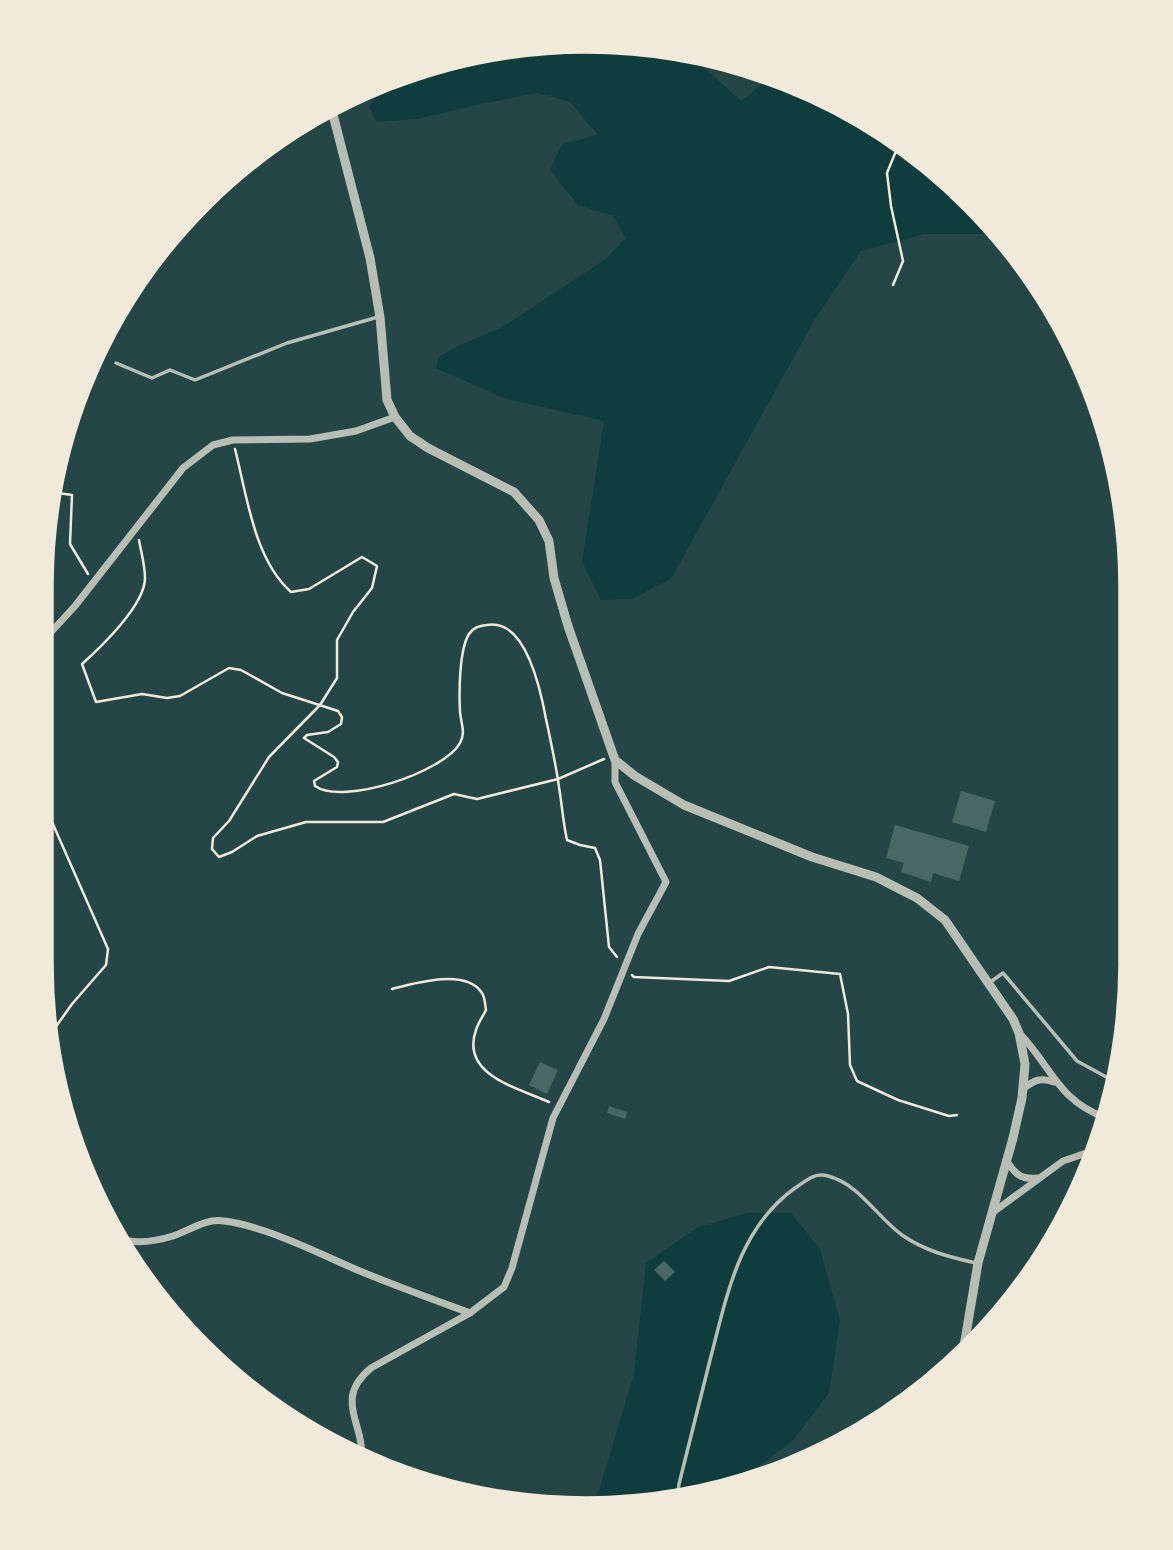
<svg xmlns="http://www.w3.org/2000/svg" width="1173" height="1550" viewBox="0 0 1173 1550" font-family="Helvetica,sans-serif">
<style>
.green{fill:#244646}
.building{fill:#486865}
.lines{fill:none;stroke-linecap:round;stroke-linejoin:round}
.path{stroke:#f1e9da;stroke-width:2.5}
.service{stroke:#b8beb3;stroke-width:3.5}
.minor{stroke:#b8beb3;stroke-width:7}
.tertiary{stroke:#b8beb3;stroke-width:9}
.rim{fill:none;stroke:#f1e9da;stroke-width:3.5}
</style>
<rect width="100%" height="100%" fill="#0f3d3e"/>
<!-- green -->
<g class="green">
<path d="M685 50 693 51 773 75 741 101Z"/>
<path d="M399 75 384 86 369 107 377 122 417 119 486 103 538 93 570 102 598 135 562 144 550 170 578 205 613 216 626 238 606 259 501 328 460 345 439 357 436 368 504 398 604 421 582 562 601 600 632 599 671 579 815 319 861 251 924 234H1000L1040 283 1091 378 1128 516V1035L1091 1172 1041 1267 973 1349 890 1417 762 1481 734 1486 794 1439 829 1393 840 1321 820 1249 791 1213H747L698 1227 646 1263 634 1374 594 1507 480 1499 345 1453 226 1374 114 1237 59 1105 40 964 41 551 59 445 97 345 153 254 283 133 377 82Z"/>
</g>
<!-- building -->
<g class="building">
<path d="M961 791 995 801 986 832 952 822Z"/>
<path d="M895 825 969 846 959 881 933 873 931 882 901 872 904 863 886 858Z"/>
<path d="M540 1062 558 1070 547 1094 529 1085Z"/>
<path d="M609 1106 627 1112 625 1119 607 1113Z"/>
<path d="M664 1261 675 1272 665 1281 654 1270Z"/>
</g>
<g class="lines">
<!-- path -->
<g class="path">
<path d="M893 285 903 261 891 206 887 173 898 146 905 145"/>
<path d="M235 449C247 496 254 559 291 592L309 589 362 557 377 566 372 588 353 612 337 640V678L320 705 269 757 229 821 213 838 212 849 219 857 232 852 257 836 306 822H383L454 794 477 799 558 779 604 759"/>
<path d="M51 492 72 495 70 544 88 574"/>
<path d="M139 540C141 552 145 565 145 578 145 605 101 647 82 664L96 702 142 694 167 698 180 696 229 668 241 670 282 693 338 711 342 717 341 724 328 732 307 735 304 738 334 757 338 762 337 767 314 781 315 786C343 806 444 772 460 743 466 732 461 724 460 712 459 693 459 650 469 634 474 627 479 626 487 625 526 618 541 692 546 719 551 742 556 765 559 787 562 805 563 822 567 840L580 845 595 848 600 860 609 947 617 957"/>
<path d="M41 797 108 949 106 965 72 1004 50 1035"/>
<path d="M632 975 634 977 729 981 769 967 840 974 848 1014 850 1065 857 1081 898 1100 949 1116 957 1115"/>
<path d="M392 989C415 983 466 968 482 993 485 997 485 1005 486 1010 483 1016 478 1023 476 1030 460 1075 518 1088 549 1102"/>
</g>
<!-- service -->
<g class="service">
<path d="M116 363 152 378 170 370 195 380 287 343 378 317"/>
<path d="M989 983 1003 973 1077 1061 1110 1079 1116 1080"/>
<path d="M677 1498 679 1484C689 1443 700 1401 710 1360 727 1296 738 1229 795 1188 806 1181 814 1172 828 1176 859 1184 877 1217 902 1235 925 1251 949 1257 976 1263"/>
</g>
<!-- minor -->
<g class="minor">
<path d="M41 643 75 606 183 468 213 445 233 440 310 439 356 431 395 417"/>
<path d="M1020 1034C1052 1067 1057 1100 1106 1118"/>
<path d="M1023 1089C1034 1080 1041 1077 1054 1082"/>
<path d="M1006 1160C1015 1174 1021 1180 1037 1178"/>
<path d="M992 1213 1063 1161 1098 1149"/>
<path d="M115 1238C134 1244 154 1242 173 1236 190 1230 206 1218 224 1221 265 1226 316 1252 355 1269 393 1285 432 1299 470 1313"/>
<path d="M361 1459C366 1425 332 1400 371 1368L470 1313 504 1287 512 1268 553 1118 604 1019 638 934 666 882 615 782V760"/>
</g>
<!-- tertiary -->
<path class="tertiary" d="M331 107 370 258 380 317 387 400 395 417 410 436 428 448 514 492 539 520 549 541 554 578 568 626 615 760 635 776 684 805 812 857 876 877 917 898 945 920 1013 1019 1019 1033 1025 1064 1022 1098 1013 1138 978 1263 962 1358"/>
</g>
<!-- crop -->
<path d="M0 0H1173V1550H0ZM586 52H586A534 534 0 0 1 1120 586V964A534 534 0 0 1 586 1498H586A534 534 0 0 1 52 964V586A534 534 0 0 1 586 52Z" fill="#f1e9da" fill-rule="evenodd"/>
<path class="rim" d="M586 52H586A534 534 0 0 1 1120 586V964A534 534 0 0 1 586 1498H586A534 534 0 0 1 52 964V586A534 534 0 0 1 586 52Z"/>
</svg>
